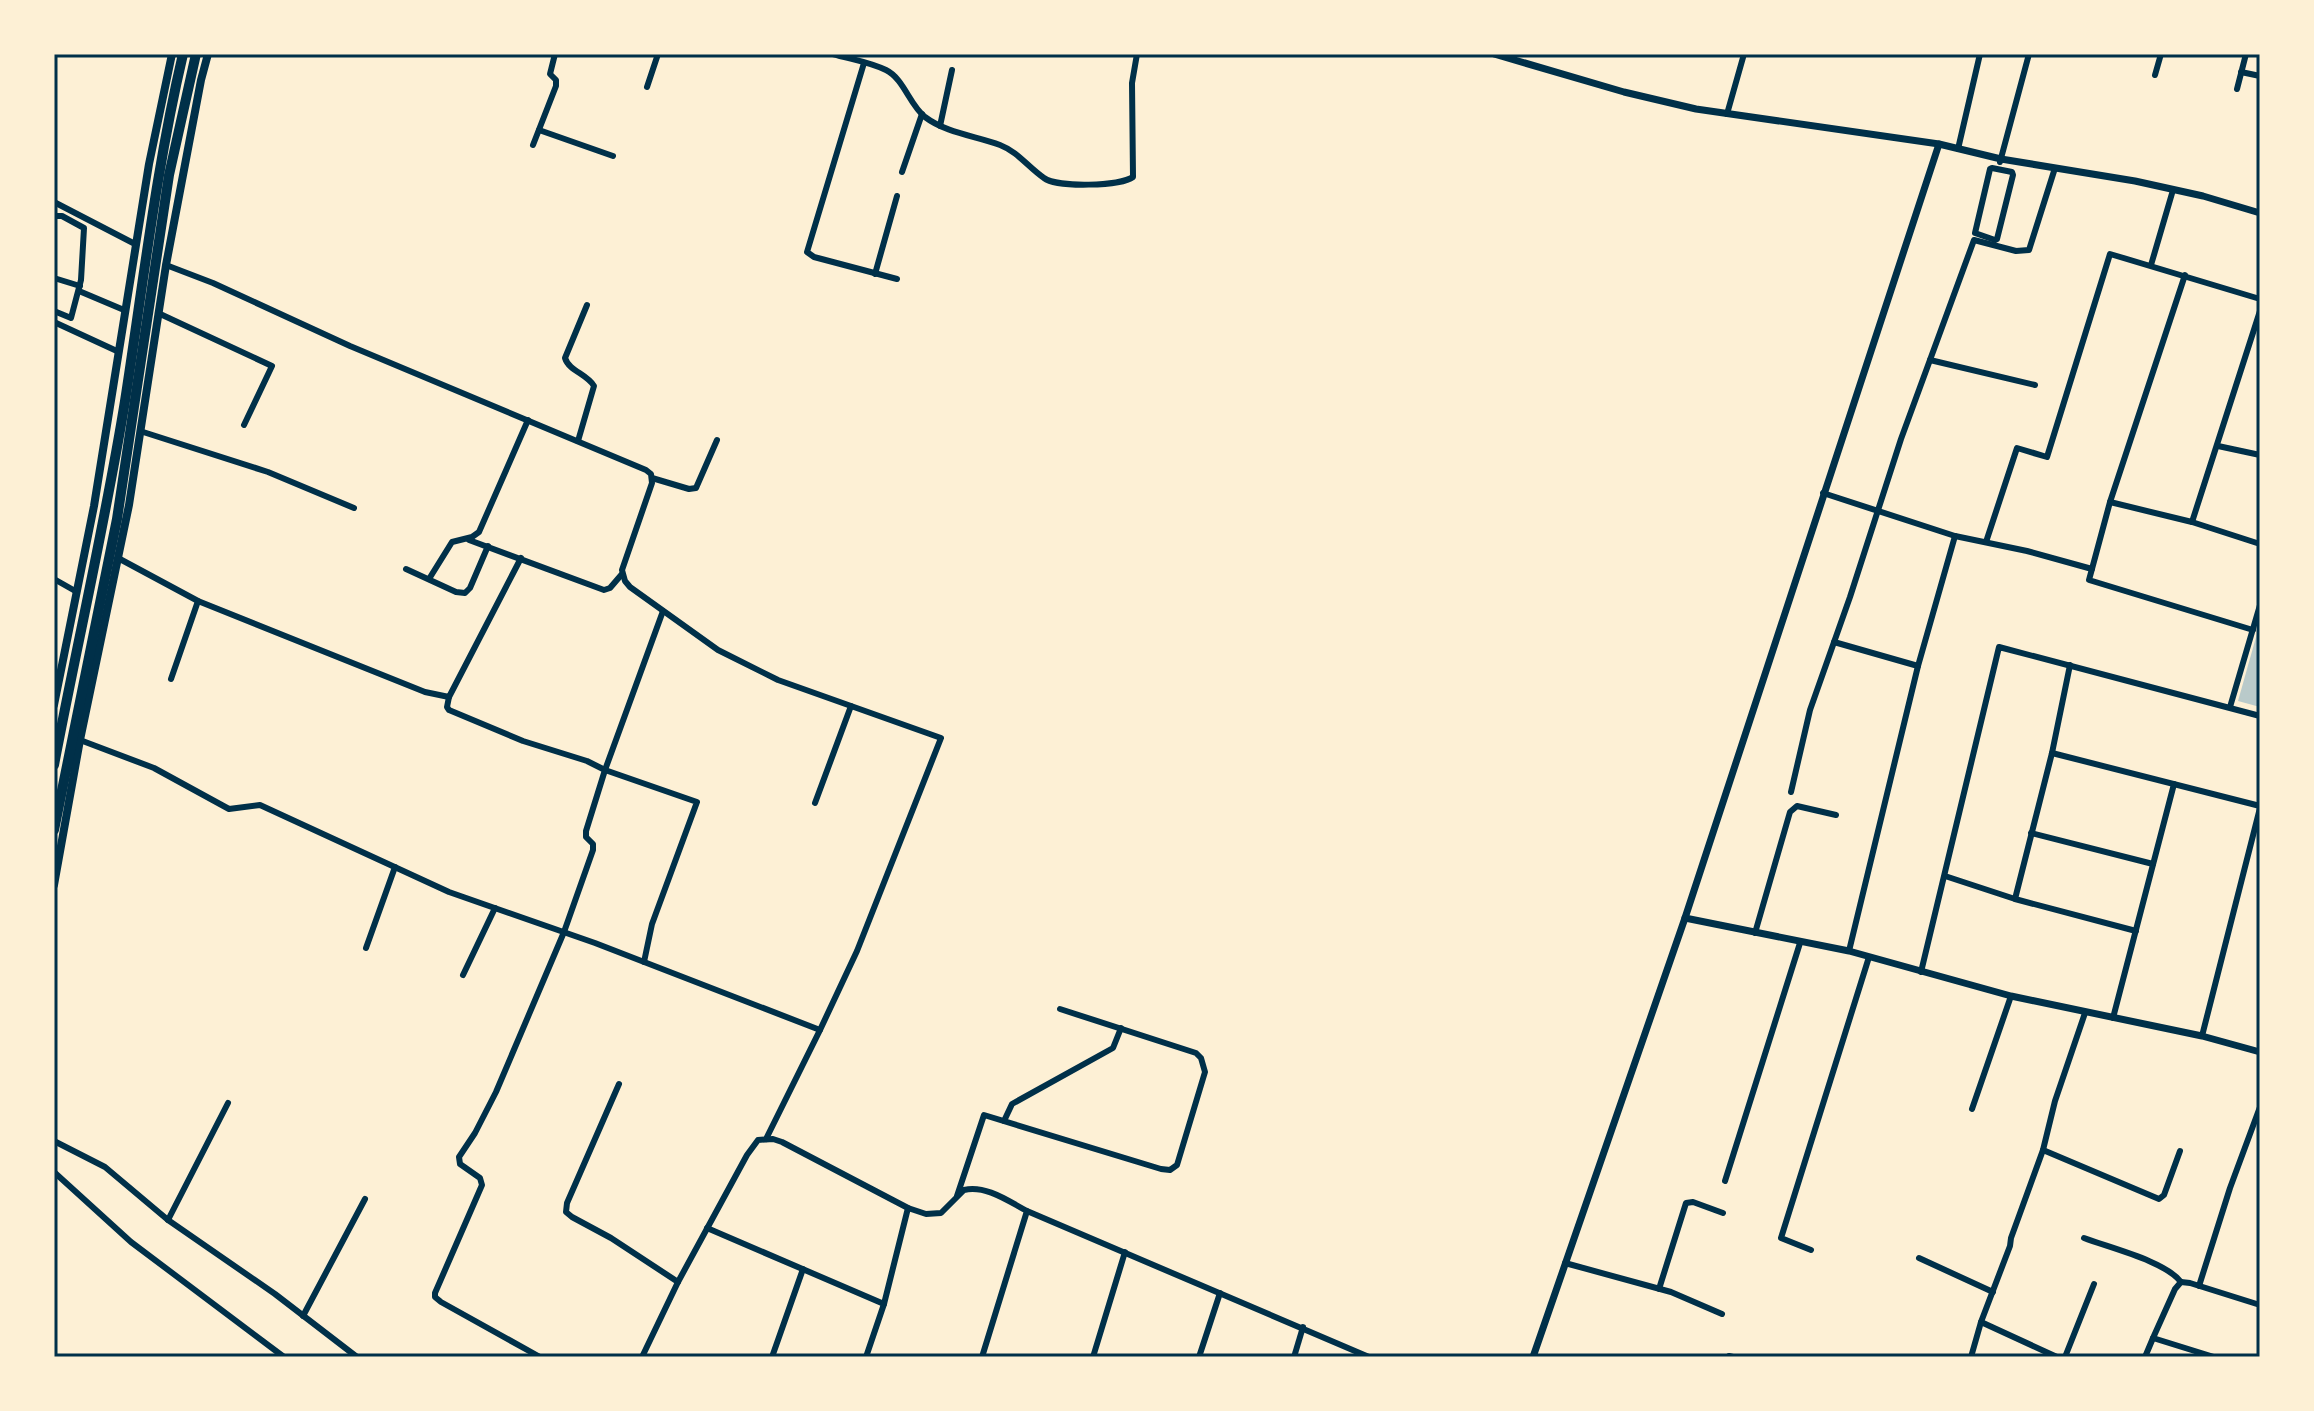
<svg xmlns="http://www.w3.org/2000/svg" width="2314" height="1411" viewBox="0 0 2314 1411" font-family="'Source Sans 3',sans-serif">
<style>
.green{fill:#b9caca}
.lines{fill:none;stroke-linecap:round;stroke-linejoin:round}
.minor{stroke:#003049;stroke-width:6}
.tertiary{stroke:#003049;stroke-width:7}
.secondary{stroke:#003049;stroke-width:8}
.trunk{stroke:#003049;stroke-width:10}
.neatline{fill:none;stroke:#003049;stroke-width:3}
</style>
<rect width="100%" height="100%" fill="#fdf0d5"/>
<!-- green -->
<path class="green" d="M2260 623V707L2238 701Z"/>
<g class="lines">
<!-- minor -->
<g class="minor">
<path d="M833 54C850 59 870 62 886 70 904 79 909 104 925 117 946 133 976 136 1000 145 1018 152 1028 167 1044 178 1057 188 1121 186 1133 177L1132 83 1137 54"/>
<path d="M864 63 807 252 814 257 897 279"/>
<path d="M2241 72 2260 76"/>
<path d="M2155 75 2161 54"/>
<path d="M647 87 658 54"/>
<path d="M2237 89 2246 54"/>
<path d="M1727 114 1744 54"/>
<path d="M940 126 952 70"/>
<path d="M539 130 613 156"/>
<path d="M533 145 556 86V80L550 74 555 54"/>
<path d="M1958 149 1980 54"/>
<path d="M2000 162 2029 54"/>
<path d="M1992 168 2012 172 2013 175 1997 239 1995 240 1975 233 1990 169Z"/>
<path d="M902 172 922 114"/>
<path d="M54 202 135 244"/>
<path d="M54 216H62L84 228 81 280 71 318 54 311"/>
<path d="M166 265 213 283 350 346 646 470 651 474 652 483 622 570 625 581 630 587 718 650 778 680 941 738 857 951 820 1030 766 1139"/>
<path d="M2151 265 2173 190"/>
<path d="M875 274 897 196"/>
<path d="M2185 275 2110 502 2089 580 2253 630"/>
<path d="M54 278 80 286"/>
<path d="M79 291 124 310"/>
<path d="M158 313 272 366 244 425"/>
<path d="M54 322 119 352"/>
<path d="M1930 360 2035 385"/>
<path d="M140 431 268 472 354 508"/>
<path d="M578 441 594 386C587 374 569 371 565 358L587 305"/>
<path d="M2218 446 2260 455"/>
<path d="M652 478 689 489 696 488 717 440"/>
<path d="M1823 493 1955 536 2027 551 2092 569"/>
<path d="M2110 502 2192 522 2260 544"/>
<path d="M2192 522 2260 311"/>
<path d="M469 540 604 590 610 588 622 574"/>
<path d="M1986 542 2017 448 2047 457 2110 254 2260 299"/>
<path d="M118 558 198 601 425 692 449 697 521 558"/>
<path d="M406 569 456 592 465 593 470 588 488 546"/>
<path d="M54 579 77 592"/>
<path d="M429 579 452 542 472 537 479 532 528 420"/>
<path d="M1834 642 1918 666"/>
<path d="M171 679 198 601"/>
<path d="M449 697 447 707 449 710 523 741 587 761 605 770 697 802 652 924 644 962"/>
<path d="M2230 707 2260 605"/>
<path d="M80 740 154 768 229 809 260 805 449 892 595 943 820 1030"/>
<path d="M2052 753 2260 806"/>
<path d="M1791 792 1810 710 1850 597 1901 439 1974 240 2016 251 2029 250 2055 168"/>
<path d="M815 803 851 706"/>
<path d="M2031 833 2153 864"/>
<path d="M1945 876 2015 899 2136 931"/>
<path d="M2015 899 2052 753 2070 665"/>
<path d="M1755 933 1790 812 1797 806 1836 815"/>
<path d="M366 948 395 867"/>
<path d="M1849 951 1918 666 1955 536"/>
<path d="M1921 972 1999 647 2260 716"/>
<path d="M463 975 495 908"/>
<path d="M2113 1018 2174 784"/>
<path d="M2202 1036 2260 808"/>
<path d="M619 1084 567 1203 566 1212 572 1217 611 1238 678 1282"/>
<path d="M1972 1109 2011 996"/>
<path d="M1004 1121 1012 1104 1113 1048 1121 1028"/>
<path d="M54 1141 105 1167 168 1220 275 1294 357 1357"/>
<path d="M2043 1150 2159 1199 2164 1195 2180 1151"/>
<path d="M54 1172 131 1242 284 1357"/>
<path d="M1725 1181 1800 943"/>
<path d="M957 1196 984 1115 1161 1169 1170 1170 1177 1165 1205 1072 1201 1058 1196 1053 1060 1009"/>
<path d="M168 1220 228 1103"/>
<path d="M707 1228 884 1304"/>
<path d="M2084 1238C2110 1248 2165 1261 2181 1282"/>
<path d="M1811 1250 1781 1238 1869 957"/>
<path d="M1919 1258 1993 1292"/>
<path d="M1565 1263 1671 1292 1722 1314"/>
<path d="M2199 1286 2230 1188 2260 1107"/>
<path d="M1659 1289 1686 1203 1693 1202 1723 1213"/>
<path d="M303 1316 365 1199"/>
<path d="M1981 1322 2057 1357"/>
<path d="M2153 1338 2175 1289 2181 1282 2190 1283 2260 1305"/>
<path d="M1729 1356 1733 1357"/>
<path d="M540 1357 441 1302 435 1297V1293L482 1185 480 1178 460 1164 459 1157 475 1133 496 1092 564 932 593 850V844L586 837V831L605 770 663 611"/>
<path d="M642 1357 678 1282 747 1155 758 1140 773 1139 782 1142 908 1208 926 1214 941 1213 964 1190C986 1185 1008 1201 1027 1211L1369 1357"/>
<path d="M772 1357 803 1269"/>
<path d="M866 1357 884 1304 908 1208"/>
<path d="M982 1357 1027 1211"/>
<path d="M1093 1357 1125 1252"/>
<path d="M1199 1357 1220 1293"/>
<path d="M1294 1357 1303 1327"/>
<path d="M1971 1357 1981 1322 2010 1246 2011 1238 2043 1150 2055 1101 2085 1013"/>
<path d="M2065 1357 2094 1284"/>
<path d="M2145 1357 2153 1338 2214 1357"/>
</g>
<!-- tertiary -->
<g class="tertiary">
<path d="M1494 54 1624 92 1696 109 1939 144 2001 159 2135 181 2203 196 2260 213"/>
<path d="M1685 918 1849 951 2011 996 2202 1036 2260 1052"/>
<path d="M1533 1357 1685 918 1939 144"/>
</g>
<!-- secondary -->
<g class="secondary">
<path d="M54 705 94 506 149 164 172 54"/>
<path d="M54 885 80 740 129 505 166 265 201 80 208 54"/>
</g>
<!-- trunk -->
<g class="trunk">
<path d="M54 765C77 644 105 524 125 401 143 285 156 169 183 54"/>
<path d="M54 830 117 519 169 175 196 54"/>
</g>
</g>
<!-- border -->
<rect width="2314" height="1411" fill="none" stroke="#fdf0d5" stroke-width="112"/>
<rect x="56" y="56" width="2202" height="1299" class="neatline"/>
</svg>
